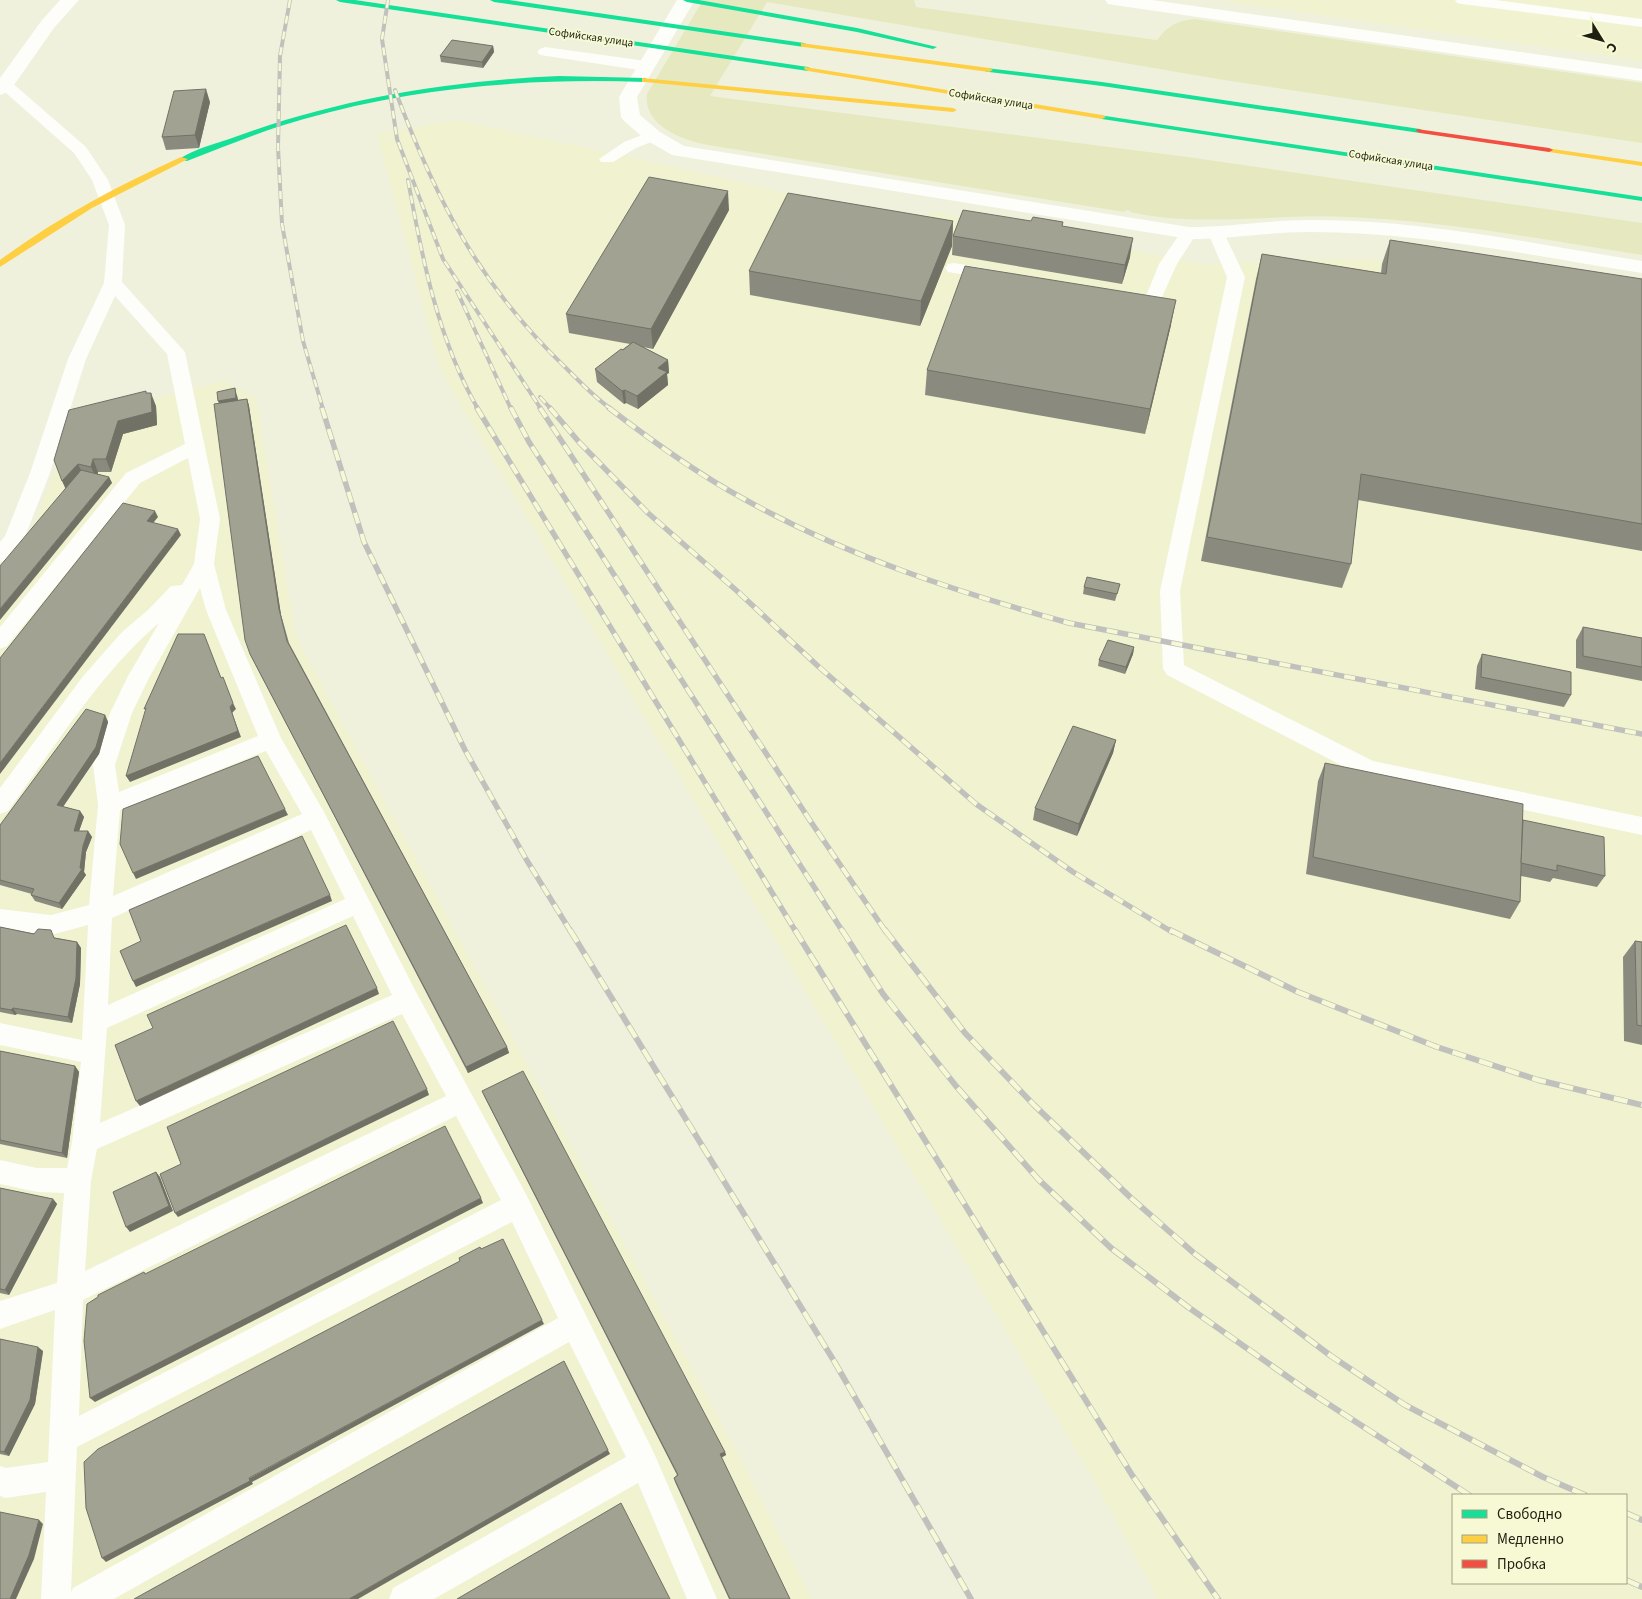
<svg xmlns="http://www.w3.org/2000/svg" width="1642" height="1599" viewBox="0 0 1642 1599" font-family="'Source Sans 3',sans-serif">
<style>
.built{fill:#f0f2d0;fill-rule:evenodd}
.green{fill:#e6e9bf}
.lines{fill:none;stroke-linecap:round;stroke-linejoin:round}
.lane{fill:#fdfdfa;fill-rule:evenodd}
.street{fill:#fdfdfa;fill-rule:evenodd}
.fast{fill:#16e098;fill-rule:evenodd}
.slow{fill:#ffcf43;fill-rule:evenodd}
.jam{fill:#f24e42;fill-rule:evenodd}
.rail-far2-casing{stroke:#c0c1bc;stroke-width:4}
.rail-far1-casing{stroke:#c0c1bc;stroke-width:5.5}
.rail-casing{stroke:#c0c1bc;stroke-width:6}
.rail-far2{stroke:#f6f9d4;stroke-width:2.5;stroke-dasharray:8;stroke-linecap:butt}
.rail-far1{stroke:#f6f9d4;stroke-width:4;stroke-dasharray:11;stroke-linecap:butt}
.rail{stroke:#f6f9d4;stroke-width:4.5;stroke-dasharray:14;stroke-linecap:butt}
.wall{fill:#8a8b7e}
.shaded-wall{fill:#717166}
.building{fill:#a1a292;stroke:#717166}
.labels{text-anchor:middle;dominant-baseline:central;stroke-width:4;stroke-linejoin:round;paint-order:stroke}
.far-street-label{font-size:11px;fill:#1f2012;stroke:#f6f9d4}
</style>
<rect width="100%" height="100%" fill="#eff1dc"/>
<!-- built -->
<g class="built">
<path d="M1216 0H1642V61Z"/>
<path d="M457 120 644 160 918 223 932 211 1207 265 1302 259H1378L1642 299V1599H1158L1097 1486 440 370 377 134ZM1453 1495H1626V1583H1453Z"/>
<path d="M225 381 256 398 296 637 735 1448 812 1599H0V569L31 533 75 418Z"/>
</g>
<!-- green -->
<path class="green" d="M703 0H914L916 7 1157 40C1168 26 1176 21 1194 19L1642 83V143L1224 80 767 2 710 96 1195 158 1642 223V255C1545 240 1447 221 1349 217 1276 213 1202 228 1130 212L1131 211 1126 210 1124 212 708 145C683 140 643 126 647 94Z"/>
<g class="lines">
<!-- lane -->
<g class="lane">
<path d="M1455 0H1496L1642 19V27L1462 4 1457 3Z"/>
<path d="M545 47 646 61 651 63 654 66 651 69 646 71 540 55 537 52 540 49Z"/>
<path d="M5 79 10 81 86 147 108 180 125 225 122 282 185 352 220 519 214 564 226 610 281 738 324 812 416 992 527 1196 654 1453 717 1599H687L638 1483 434 1599H389L393 1588 626 1457 569 1342 114 1599H41L46 1492 6 1498 0 1496V1466L6 1468 48 1462 55 1310 0 1329V1301L57 1283 64 1193 37 1192 0 1184V1160L37 1168H67L72 1142 81 1062 0 1045V1023L82 1040 88 925 51 935 0 929V909L51 915 89 905 98 805 93 765 110 713 128 676 159 623C100 673 54 748 8 811L0 814V788L84 675 122 632 149 609 171 586 182 585 194 564 200 519 188 458 140 483 7 646 0 649V627L126 473 185 444 167 354 115 296 86 359 50 473 24 539 7 560 0 562V542L5 536 30 473 68 359 104 283 109 225 92 180 74 153 6 93 0 95V81ZM200 588 206 610 258 736 119 792 115 765 132 713 149 678ZM266 751 302 814 113 896 120 810ZM311 830 345 899 108 1005 112 918ZM353 916 392 995 100 1123 107 1028ZM402 1014 446 1096 85 1271 91 1181 97 1149ZM456 1116 501 1200 79 1416 83 1300ZM512 1222 558 1318 73 1588 71 1592 77 1447Z"/>
<path d="M653 131 659 133 661 136 659 139 636 148 613 162H601L599 159 624 142Z"/>
<path d="M1189 228 1195 229 1197 233 1177 264 1158 306 1152 307 1121 302 1118 298 1121 294 1127 293 1146 296 1159 264 1183 229Z"/>
<path d="M1216 228 1222 229 1224 233 1245 277 1180 591 1184 665 1373 761 1642 817V835L1360 775 1167 675 1163 669 1160 591 1227 277 1208 233 1210 229Z"/>
<path d="M954 263 995 270 1001 271 1004 275 1001 279 995 280 948 272 945 268 948 264Z"/>
</g>
<!-- street -->
<g class="street">
<path d="M60 0H79L54 28 12 88H0V78L42 20Z"/>
<path d="M677 0H695L637 97 640 115 660 132 684 146 1189 227C1230 227 1270 220 1310 220 1420 219 1534 244 1642 261V273C1534 256 1420 232 1310 232 1270 232 1230 239 1189 239L672 155 646 140 624 121 621 117 619 97Z"/>
<path d="M1105 0H1152L1642 69V81L1114 5 1108 4Z"/>
</g>
<!-- fast -->
<g class="fast">
<path d="M336 0H355L808 67 812 69 808 71 340 2Z"/>
<path d="M490 0H509L804 43 808 45 804 47 494 2Z"/>
<path d="M683 0H699L857 28 937 47 933 49 857 32 687 2Z"/>
<path d="M986 68 1102 82 1420 129 1424 131 1420 133 1102 86 989 72H986Z"/>
<path d="M559 76 645 78 649 80 645 82C530 78 415 87 304 119 264 130 226 146 187 161L180 159C191 150 218 143 232 138 338 99 447 81 559 76Z"/>
<path d="M1099 115 1642 197V201L1102 119 1098 117Z"/>
</g>
<!-- slow -->
<g class="slow">
<path d="M801 43 989 68 993 70 989 72 804 47H801Z"/>
<path d="M805 67 1102 115 1106 117 1102 119 808 71 804 69Z"/>
<path d="M642 78 953 108 957 110 953 112 645 82H642Z"/>
<path d="M1546 148 1642 162V166L1549 152 1545 150Z"/>
<path d="M181 157 188 159 92 208 0 267V260C57 218 117 186 181 157Z"/>
</g>
<!-- jam -->
<path class="jam" d="M1417 129 1549 148 1553 150 1549 152 1420 133 1416 131Z"/>
<!-- rail-far2 casing -->
<g class="rail-far2-casing">
<g id="rail-far2">
<path d="M290 0 280 56 278 147 282 224 303 341 323 409"/>
<path d="M388 0 382 39 397 139 443 259 541 409"/>
<path d="M395 90C436 200 480 286 566 368 580 382 594 397 611 409"/>
<path d="M408 180C422 258 438 340 478 409"/>
<path d="M457 291 511 409"/>
<path d="M540 397 551 409"/>
</g>
</g>
<!-- rail-far1 casing -->
<g class="rail-far1-casing">
<g id="rail-far1">
<path d="M322 408 364 542 465 750 526 859 571 932"/>
<path d="M477 408 796 932"/>
<path d="M511 408 529 442 843 932"/>
<path d="M540 408 811 822 886 932"/>
<path d="M550 408 579 442 648 513 737 591 819 667 976 804 1073 872 1172 932"/>
<path d="M609 408C652 441 696 473 744 499 846 556 957 592 1069 623L1642 734"/>
</g>
</g>
<!-- rail casing -->
<g class="rail-casing">
<g id="rail">
<path d="M570 930 834 1361 971 1599"/>
<path d="M795 930 1132 1475 1218 1599"/>
<path d="M842 930 883 994 956 1086 1039 1180 1111 1248 1188 1307 1305 1389 1469 1495"/>
<path d="M885 930 965 1033 1034 1105 1130 1197 1195 1254 1331 1356 1405 1405 1543 1477 1585 1495"/>
<path d="M1170 930 1298 992 1437 1047 1538 1080 1642 1105"/>
<path d="M1626 1513 1642 1520"/>
<path d="M1626 1580 1642 1587"/>
</g>
</g>
<!-- rail-far2 -->
<use href="#rail-far2" class="rail-far2"/>
<!-- rail-far1 -->
<use href="#rail-far1" class="rail-far1"/>
<!-- rail -->
<use href="#rail" class="rail"/>
</g>
<!-- wall -->
<g class="wall">
<path d="M493 46 494 52 483 68 441 62 440 56Z"/>
<path d="M210 102 199 148 166 150 162 137Z"/>
<path d="M729 210 653 349 643 347 668 360 669 373 667 374 668 385 638 409 626 403 624 404 597 382 595 369 630 344 569 333 566 314Z"/>
<path d="M953 221 952 246 920 326 750 295 749 271Z"/>
<path d="M1063 227 1130 257 1122 284 952 255 953 236Z"/>
<path d="M1390 240 1642 279V551L1358 500 1351 564 1342 588 1201 561 1256 279 1262 254 1381 273 1382 264Z"/>
<path d="M1171 325 1145 434 925 395 927 370Z"/>
<path d="M147 393 156 406 157 425 123 434 111 472H98V474L109 477 112 483 66 488 54 460Z"/>
<path d="M237 395 238 400 247 399 249 406 281 615 289 643 507 1047 509 1053 468 1073 253 660 250 654 219 403Z"/>
<path d="M1120 584 1115 601 1083 594 1084 587Z"/>
<path d="M1583 627 1642 638V681L1576 668V640Z"/>
<path d="M1134 647 1133 654 1125 674 1098 666 1099 660Z"/>
<path d="M1482 654 1571 695 1564 707 1475 689 1477 666Z"/>
<path d="M105 715 108 722 99 754 63 807 80 811 84 817 79 831H88L92 837 86 852 84 872 86 875 62 909 35 901 31 895 32 894 0 885V825Z"/>
<path d="M1116 740 1113 753 1077 836 1033 820 1035 808Z"/>
<path d="M1325 763 1523 820 1605 876 1597 887 1553 878 1550 882 1521 876 1520 902 1510 919 1306 874 1318 781Z"/>
<path d="M0 927 77 942 81 948 80 984 72 1023 17 1014 15 1015 0 1012Z"/>
<path d="M1635 941 1642 942V1045L1624 1041 1623 957Z"/>
<path d="M0 1051 75 1066 79 1072 67 1158 0 1144Z"/>
<path d="M482 1091 725 1452 726 1455 721 1458 790 1599H729L675 1482 674 1478 677 1475 484 1096Z"/>
<path d="M0 1188 53 1199 57 1204 9 1295 0 1293Z"/>
<path d="M0 1339 43 1351 35 1404 9 1456 0 1454Z"/>
</g>
<!-- shaded-wall -->
<g class="shaded-wall">
<path d="M493 46 494 52 483 68 482 62Z"/>
<path d="M206 89 210 102 199 148 195 135Z"/>
<path d="M728 191 729 210 653 349 651 329Z"/>
<path d="M953 221 952 246 920 326 921 301Z"/>
<path d="M1133 238 1130 257 1122 284 1125 265Z"/>
<path d="M1176 300 1171 325 1145 434 1150 409Z"/>
<path d="M668 360 669 373 667 374 668 385 638 409 637 396 658 368Z"/>
<path d="M235 388 239 404 221 408 218 401Z"/>
<path d="M625 390 626 403 624 404 622 391Z"/>
<path d="M151 393 156 406 157 425 123 434 111 472 106 459 118 421Z"/>
<path d="M247 399 249 406 281 615 290 647 279 609Z"/>
<path d="M93 459 98 472 97 480 91 467Z"/>
<path d="M78 464 84 476 68 494 62 481Z"/>
<path d="M109 477 112 483 0 620V609Z"/>
<path d="M155 511 158 517 149 528 147 521Z"/>
<path d="M178 529 181 535 0 774V763Z"/>
<path d="M1134 647 1133 654 1125 674 1126 667Z"/>
<path d="M233 703 236 709 232 713 241 737 130 782 126 776 230 707Z"/>
<path d="M105 715 108 722 99 754 60 811 57 805Z"/>
<path d="M1116 740 1113 753 1077 836 1079 824Z"/>
<path d="M285 809 288 815 136 879 133 873Z"/>
<path d="M80 811 84 817 77 837 74 831Z"/>
<path d="M88 831 92 837 86 852 84 872 86 875 62 909 59 903 80 868 83 846Z"/>
<path d="M330 895 332 901 136 987 133 981Z"/>
<path d="M77 942 81 948 80 984 72 1023 68 1017Z"/>
<path d="M377 988 379 994 140 1106 136 1101Z"/>
<path d="M13 1008 17 1014 15 1015 11 1010Z"/>
<path d="M507 1047 509 1053 468 1073 466 1067Z"/>
<path d="M75 1066 79 1072 67 1158 62 1153Z"/>
<path d="M427 1089 429 1095 178 1217 175 1213Z"/>
<path d="M156 1172 160 1177 173 1211 130 1232 126 1227Z"/>
<path d="M481 1198 483 1203 95 1402 90 1398Z"/>
<path d="M53 1199 57 1204 9 1295 5 1290Z"/>
<path d="M542 1320 544 1324 252 1482 253 1484 106 1562 102 1558Z"/>
<path d="M38 1347 43 1351 35 1404 9 1456 4 1452Z"/>
<path d="M608 1450 610 1454 358 1599H349Z"/>
<path d="M725 1452 726 1455 720 1458V1454Z"/>
<path d="M39 1520 43 1524 34 1559 16 1599H10Z"/>
</g>
<!-- building -->
<g class="building">
<path d="M452 40 493 46 482 62 440 56Z"/>
<path d="M206 89 195 135 162 137 174 91Z"/>
<path d="M649 177 728 191 651 329 566 314Z"/>
<path d="M788 193 953 221 921 301 749 271Z"/>
<path d="M963 210 1031 221 1033 217 1063 222 1062 226 1133 238 1125 265 953 236Z"/>
<path d="M1390 240 1642 279V524L1361 474 1351 564 1207 537 1262 254 1386 274Z"/>
<path d="M965 266 1176 300 1150 409 927 370Z"/>
<path d="M633 342 668 360 658 368 667 372 637 396 625 390 622 391 595 369 621 349 623 350Z"/>
<path d="M235 388 236 398 218 401 217 392Z"/>
<path d="M146 391V393H151L152 412 118 421 106 459H93L91 467 78 464 62 481 54 460 69 410Z"/>
<path d="M247 399 279 609 287 641 507 1047 466 1067 250 654 245 640 214 404Z"/>
<path d="M81 470 109 477 0 609V566Z"/>
<path d="M123 503 155 511 147 521 178 529 0 763V658Z"/>
<path d="M1087 577 1120 584 1117 594 1084 587Z"/>
<path d="M1583 627 1642 638V667L1583 656Z"/>
<path d="M178 634H204L221 678 223 677 233 703 230 707 238 731 126 776 146 708 144 709Z"/>
<path d="M1108 640 1134 647 1126 667 1099 660Z"/>
<path d="M1482 654 1571 672V695L1481 677Z"/>
<path d="M86 709 105 715 96 747 57 805 80 811 74 831H88L83 846 80 868 82 869 59 903 31 895 34 889 0 880V825Z"/>
<path d="M1073 726 1116 740 1079 824 1035 808Z"/>
<path d="M258 756 285 809 133 873 120 844 123 809Z"/>
<path d="M1325 763 1523 804 1520 902 1313 857Z"/>
<path d="M1523 820 1604 837 1605 876 1557 865V871L1521 863Z"/>
<path d="M302 836 330 895 133 981 120 951 141 941 129 910Z"/>
<path d="M346 925 377 988 136 1101 115 1045 153 1028 147 1015Z"/>
<path d="M0 927 34 934 38 929 51 930 54 938 77 942 76 978 68 1017 13 1008 11 1010 0 1008Z"/>
<path d="M1635 941 1642 942V1026L1637 1025Z"/>
<path d="M393 1021 427 1089 175 1213 160 1174 181 1164 167 1127Z"/>
<path d="M0 1051 75 1066 62 1153 0 1140Z"/>
<path d="M523 1071 725 1452 720 1454 790 1599H730L674 1478 678 1475 482 1091Z"/>
<path d="M445 1126 481 1198 90 1398 84 1341 87 1304 98 1297V1295L144 1272 145 1274Z"/>
<path d="M156 1172 169 1206 126 1227 113 1192Z"/>
<path d="M0 1188 53 1199 5 1290 0 1289Z"/>
<path d="M503 1239 542 1320 249 1478 250 1481 102 1558 86 1508 84 1462 98 1449 460 1261 459 1258 480 1247 481 1249Z"/>
<path d="M0 1339 38 1347 30 1400 4 1452 0 1451Z"/>
<path d="M564 1361 608 1450 349 1599H134Z"/>
<path d="M621 1503 670 1599H457Z"/>
<path d="M0 1512 39 1520 29 1555 10 1599H0Z"/>
</g>
<g class="labels">
<!-- far-street labels -->
<g class="far-street-label">
<text transform="translate(591 37) rotate(8)">Софийская улица</text>
<text transform="translate(991 99) rotate(9)">Софийская улица</text>
<text transform="translate(1391 160) rotate(9)">Софийская улица</text>
</g>
</g>
<!-- legend -->
<rect x="1452" y="1494" width="175" height="90" fill="#f6f9d4" stroke="#a0a286"/>
<rect x="1462" y="1510" width="25" height="8" fill="#16e098" stroke="#a0a286"/>
<text x="1497" y="1519" font-size="15" fill="#1f2012">Свободно</text>
<rect x="1462" y="1535" width="25" height="8" fill="#ffcf43" stroke="#a0a286"/>
<text x="1497" y="1544" font-size="15" fill="#1f2012">Медленно</text>
<rect x="1462" y="1560" width="25" height="8" fill="#f24e42" stroke="#a0a286"/>
<text x="1497" y="1569" font-size="15" fill="#1f2012">Пробка</text>
<!-- north arrow -->
<g transform="translate(1602 40) rotate(127)" stroke="#f6f9d4" stroke-width="4" paint-order="stroke">
<path d="M0-4L9 19L0 12L-9 19Z" fill="#1f2012"/>
<text y="-8" font-size="14" font-weight="bold" text-anchor="middle" fill="#1f2012">С</text>
</g>
</svg>
